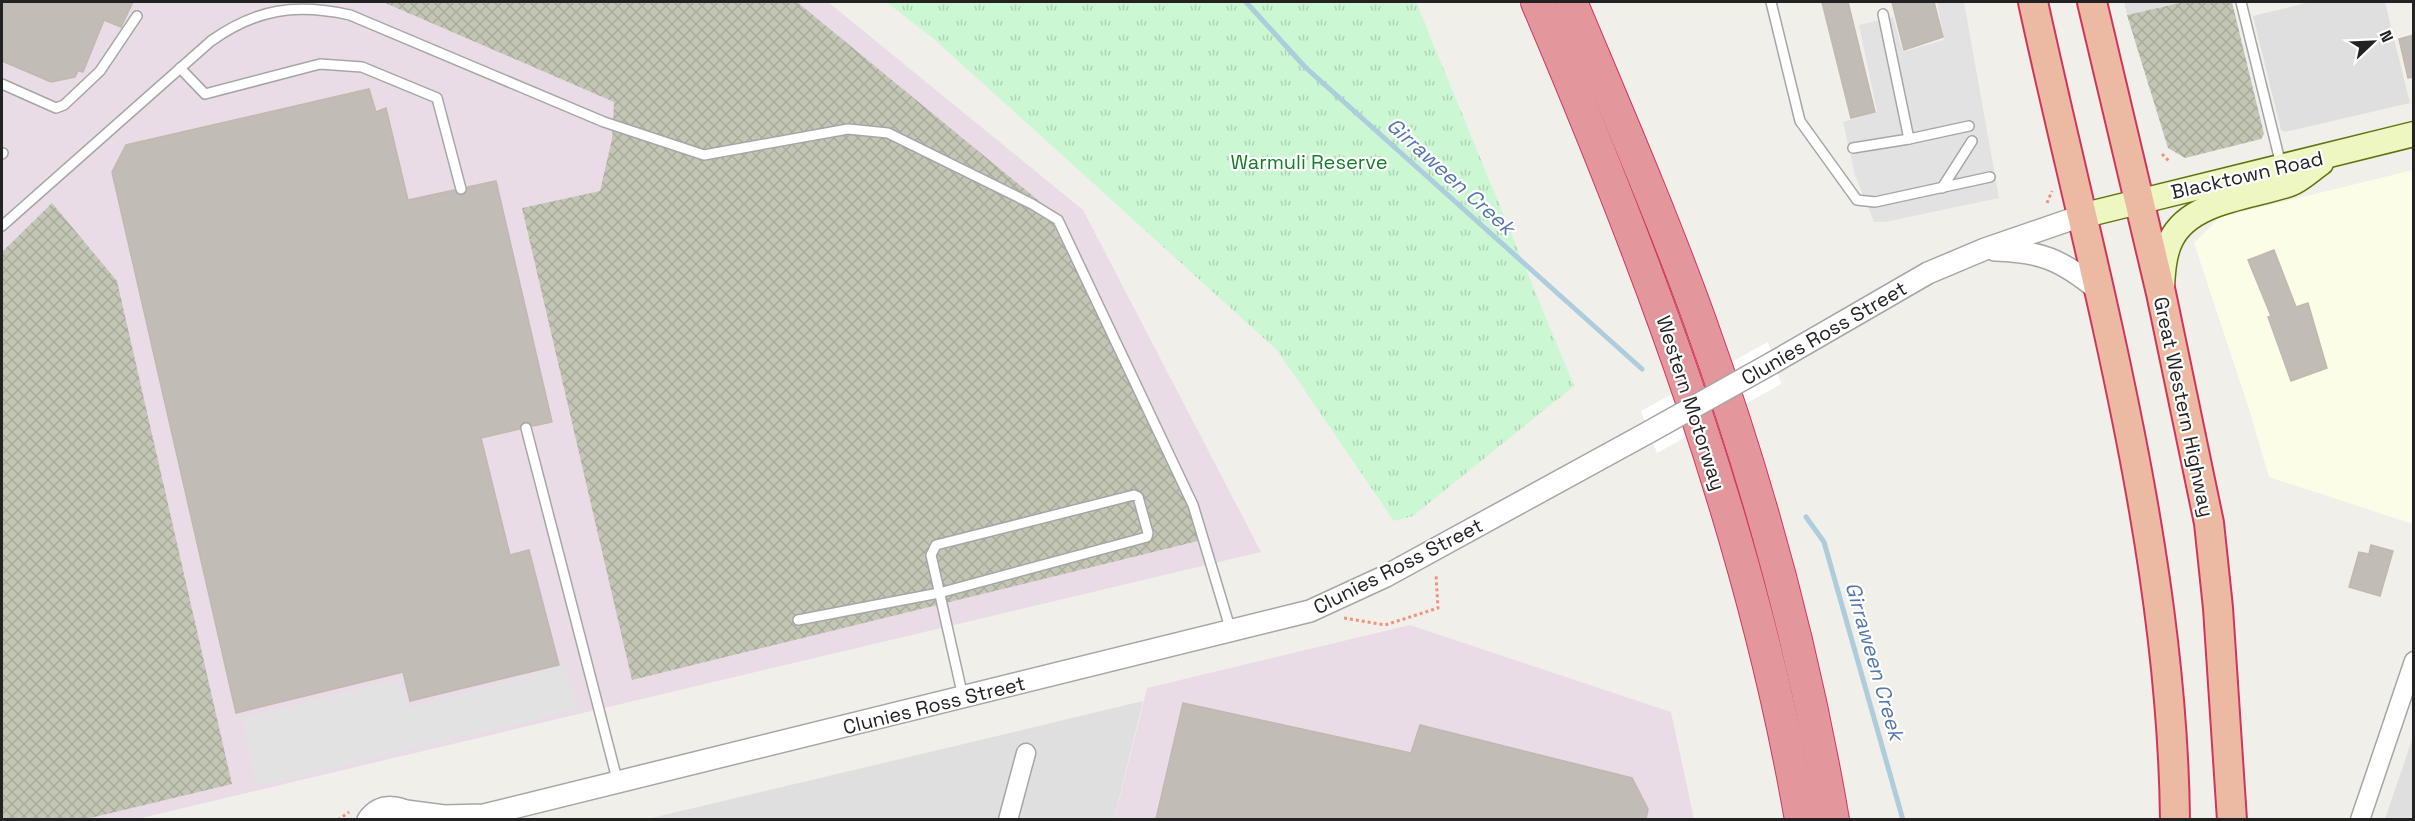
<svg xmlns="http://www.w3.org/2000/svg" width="2415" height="821" viewBox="0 0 2415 821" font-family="'Space Grotesk',sans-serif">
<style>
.residential{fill:#e0dfdf}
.industrial{fill:#eadce6}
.education{fill:#fbfde6}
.construction{fill:url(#construction-cross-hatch)}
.park{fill:url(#park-tufts)}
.parking{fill:#e2e2e2}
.pier{fill:#fff}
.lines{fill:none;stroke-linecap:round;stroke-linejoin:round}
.stream{stroke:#adccdc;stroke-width:5}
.building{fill:#c2bcb6;stroke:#c2b8ac;stroke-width:1.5}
.service-casing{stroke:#a6a6a6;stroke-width:12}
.minor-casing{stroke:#a6a6a6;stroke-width:21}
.tertiary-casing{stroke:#a6a6a6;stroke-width:24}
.secondary-casing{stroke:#5f750c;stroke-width:27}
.trunk-casing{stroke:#d1355b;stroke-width:32}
.motorway-casing{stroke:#d1355b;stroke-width:34}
.path{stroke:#f1927a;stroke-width:3;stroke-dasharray:3 3;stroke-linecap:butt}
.service{stroke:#fff;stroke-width:9}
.minor{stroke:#fff;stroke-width:18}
.tertiary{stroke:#fff;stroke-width:21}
.secondary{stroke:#eef6c2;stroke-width:24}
.trunk{stroke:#ecbaa3;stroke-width:28}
.motorway{stroke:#e3979d;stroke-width:32}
.tertiary-bridge-casing{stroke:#a6a6a6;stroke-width:24;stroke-linecap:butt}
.tertiary-bridge{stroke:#fff;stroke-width:21}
.labels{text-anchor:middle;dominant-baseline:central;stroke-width:4.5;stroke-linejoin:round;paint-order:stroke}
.park-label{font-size:20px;fill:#137c27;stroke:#fff}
.street-label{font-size:20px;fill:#222;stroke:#fff}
.water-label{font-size:21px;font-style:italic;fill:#5377ac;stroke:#fff}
</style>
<defs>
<pattern id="construction-cross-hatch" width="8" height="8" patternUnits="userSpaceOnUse" patternTransform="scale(1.5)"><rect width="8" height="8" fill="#c4c6b5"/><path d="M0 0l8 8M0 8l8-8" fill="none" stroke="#a8aa9b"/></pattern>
<pattern id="park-tufts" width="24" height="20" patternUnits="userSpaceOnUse" patternTransform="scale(1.5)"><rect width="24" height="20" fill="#cbf7d3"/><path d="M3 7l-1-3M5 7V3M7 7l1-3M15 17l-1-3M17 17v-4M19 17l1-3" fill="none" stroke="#aed3b5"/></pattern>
</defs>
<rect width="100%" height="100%" fill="#f1efe9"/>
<!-- residential -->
<g class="residential">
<path d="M2124 2H2184L2127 15Z"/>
<path d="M2310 2H2385L2410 103 2285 132 2281 130 2253 16Z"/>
<path d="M1143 701 1114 819 643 820 1014 732Z"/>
<path d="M2413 737V819H2385Z"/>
</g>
<!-- industrial -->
<g class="industrial">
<path d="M2 2H828L1083 210 1261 552 137 819H2Z"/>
<path d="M1410 625 1671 712 1694 819 1114 820 1147 688Z"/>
</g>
<!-- education -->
<path class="education" d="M2413 170V524L2269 477 2249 409 2194 243 2220 217Z"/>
<!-- construction -->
<g class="construction">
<path d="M383 2H797L1044 205 1206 539 632 680 522 208 600 191 612 139 614 102Z"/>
<path d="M2184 2H2232L2264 134 2261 139 2185 158 2168 148 2127 15Z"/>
<path d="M52 203 117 281 232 784 86 819H2V252Z"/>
</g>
<!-- park -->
<path class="park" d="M886 2H1416L1574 386 1413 516 1394 521 1277 350 934 39Z"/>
<!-- parking -->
<g class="parking">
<path d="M1937 2H1964L1999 198 1885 222H1874L1855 175 1843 122 1877 112 1859 25 1893 17 1903 52 1944 40Z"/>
<path d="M564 665 580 709 256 787 242 718 400 679 408 708Z"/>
</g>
<!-- pier -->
<path class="pier" d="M1768 342 1781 384 1657 453 1641 411Z"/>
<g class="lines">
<!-- stream -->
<g class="stream">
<path d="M1246 2 1305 67 1642 369"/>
<path d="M1806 517 1824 542 1903 820"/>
</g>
</g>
<!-- building -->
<g class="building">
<path d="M2 2H133L121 27 104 20 83 72 78 71 75 77 51 82 2 61Z"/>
<path d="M1822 2H1848L1875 112 1851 118Z"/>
<path d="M1892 2H1934L1943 37 1904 50Z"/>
<path d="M2414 35V77L2408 78 2399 39Z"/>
<path d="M369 89 376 112 386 108 408 200 454 190 462 196 468 187 496 181 552 422 533 426 525 421 519 429 481 438 510 555 529 550 559 665 410 701 403 672 236 713 112 172 126 145Z"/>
<path d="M2274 250 2296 307 2308 303 2327 368 2291 381 2268 317 2271 316 2248 260Z"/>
<path d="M2371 545 2393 551 2380 596 2349 587 2359 552 2369 554Z"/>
<path d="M1183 703 1411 753 1420 725 1632 778 1648 809 1646 819H1156Z"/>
</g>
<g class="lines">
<!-- service casing -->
<g class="service-casing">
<g id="service">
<path d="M1771 2 1800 121 1857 200 1875 202 1990 177"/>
<path d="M2241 2 2281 165"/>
<path d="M1883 14 1909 139 1969 126"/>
<path d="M180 68 205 94 320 64 362 67 437 98 461 189"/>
<path d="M2 84 56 108 64 105 100 71 137 16"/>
<path d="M1853 148 1909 139"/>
<path d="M2 154 3 153"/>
<path d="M1942 188 1972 141"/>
<path d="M2 226 211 41C256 9 295 3 350 15L604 122 704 155 848 129 888 133 1032 204 1058 220 1193 505 1231 631"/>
<path d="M526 428 618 783"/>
<path d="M798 620 939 593 1147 537 1148 533 1138 497 1134 495 936 545 931 555 963 697"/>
</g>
</g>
<!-- minor casing -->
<g class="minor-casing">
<g id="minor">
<path d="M1008 820 1026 753"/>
<path d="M2360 820 2414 661"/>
</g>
</g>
<!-- tertiary casing -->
<g class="tertiary-casing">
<g id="tertiary">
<path d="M1995 250C2040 251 2062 260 2097 289"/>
<path d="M1774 362 1928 273 1985 249 2081 216"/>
<path d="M406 811 444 816 484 815 1310 611 1386 576 1649 432"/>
<path d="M368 820C380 803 403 804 415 820"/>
</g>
</g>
<!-- secondary casing -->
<g class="secondary-casing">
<g id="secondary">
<path d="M2081 216 2414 134"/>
<path d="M2162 286C2163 271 2164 254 2171 240 2190 200 2254 197 2290 184 2301 180 2312 169 2321 163"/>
</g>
</g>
<!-- trunk casing -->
<g class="trunk-casing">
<g id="trunk">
<path d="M2033 2C2091 268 2172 545 2175 820"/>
<path d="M2092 2 2161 293 2209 523 2218 608 2232 820"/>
</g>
</g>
<!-- motorway casing -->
<g class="motorway-casing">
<g id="motorway">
<path d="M1537 2C1649 265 1752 536 1801 820"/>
<path d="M1571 2C1615 107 1661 213 1700 321 1758 482 1804 650 1833 820"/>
</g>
</g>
<!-- path -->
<g class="path">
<path d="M2162 154 2169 161"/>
<path d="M2047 203 2052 191"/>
<path d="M1344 618 1385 625 1438 608 1436 575"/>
<path d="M338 820 349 812"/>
</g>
<!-- service -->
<use href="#service" class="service"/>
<!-- minor -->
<use href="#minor" class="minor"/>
<!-- tertiary -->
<use href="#tertiary" class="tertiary"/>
<!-- secondary -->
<use href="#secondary" class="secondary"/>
<!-- trunk -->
<use href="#trunk" class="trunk"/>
<!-- motorway -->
<use href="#motorway" class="motorway"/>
<!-- tertiary-bridge casing -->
<g class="tertiary-bridge-casing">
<path id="tertiary-bridge" d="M1649 432 1774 362"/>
</g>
<!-- tertiary-bridge -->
<use href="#tertiary-bridge" class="tertiary-bridge"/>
</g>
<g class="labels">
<!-- park labels -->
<g class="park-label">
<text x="1309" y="162">Warmuli Reserve</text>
</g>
<!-- street labels -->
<g class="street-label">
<text transform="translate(2247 175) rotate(-13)">Blacktown Road</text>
<text transform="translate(1824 333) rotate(-30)">Clunies Ross Street</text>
<text transform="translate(1691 403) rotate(72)">Western Motorway</text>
<text transform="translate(2184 407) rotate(78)">Great Western Highway</text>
<text transform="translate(1398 566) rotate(-27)">Clunies Ross Street</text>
<text transform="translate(934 705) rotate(-14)">Clunies Ross Street</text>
</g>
<!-- water labels -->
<g class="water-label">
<text transform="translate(1451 176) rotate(42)">Girraween Creek</text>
<text transform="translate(1875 661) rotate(74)">Girraween Creek</text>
</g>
</g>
<!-- border -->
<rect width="2415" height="821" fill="none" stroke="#222222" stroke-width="6"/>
<!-- north arrow -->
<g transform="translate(2373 42) rotate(67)" stroke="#ffffff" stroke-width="4.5" paint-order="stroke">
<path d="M0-4.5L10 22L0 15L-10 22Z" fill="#222222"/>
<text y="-9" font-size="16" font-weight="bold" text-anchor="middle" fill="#222222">N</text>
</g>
</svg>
